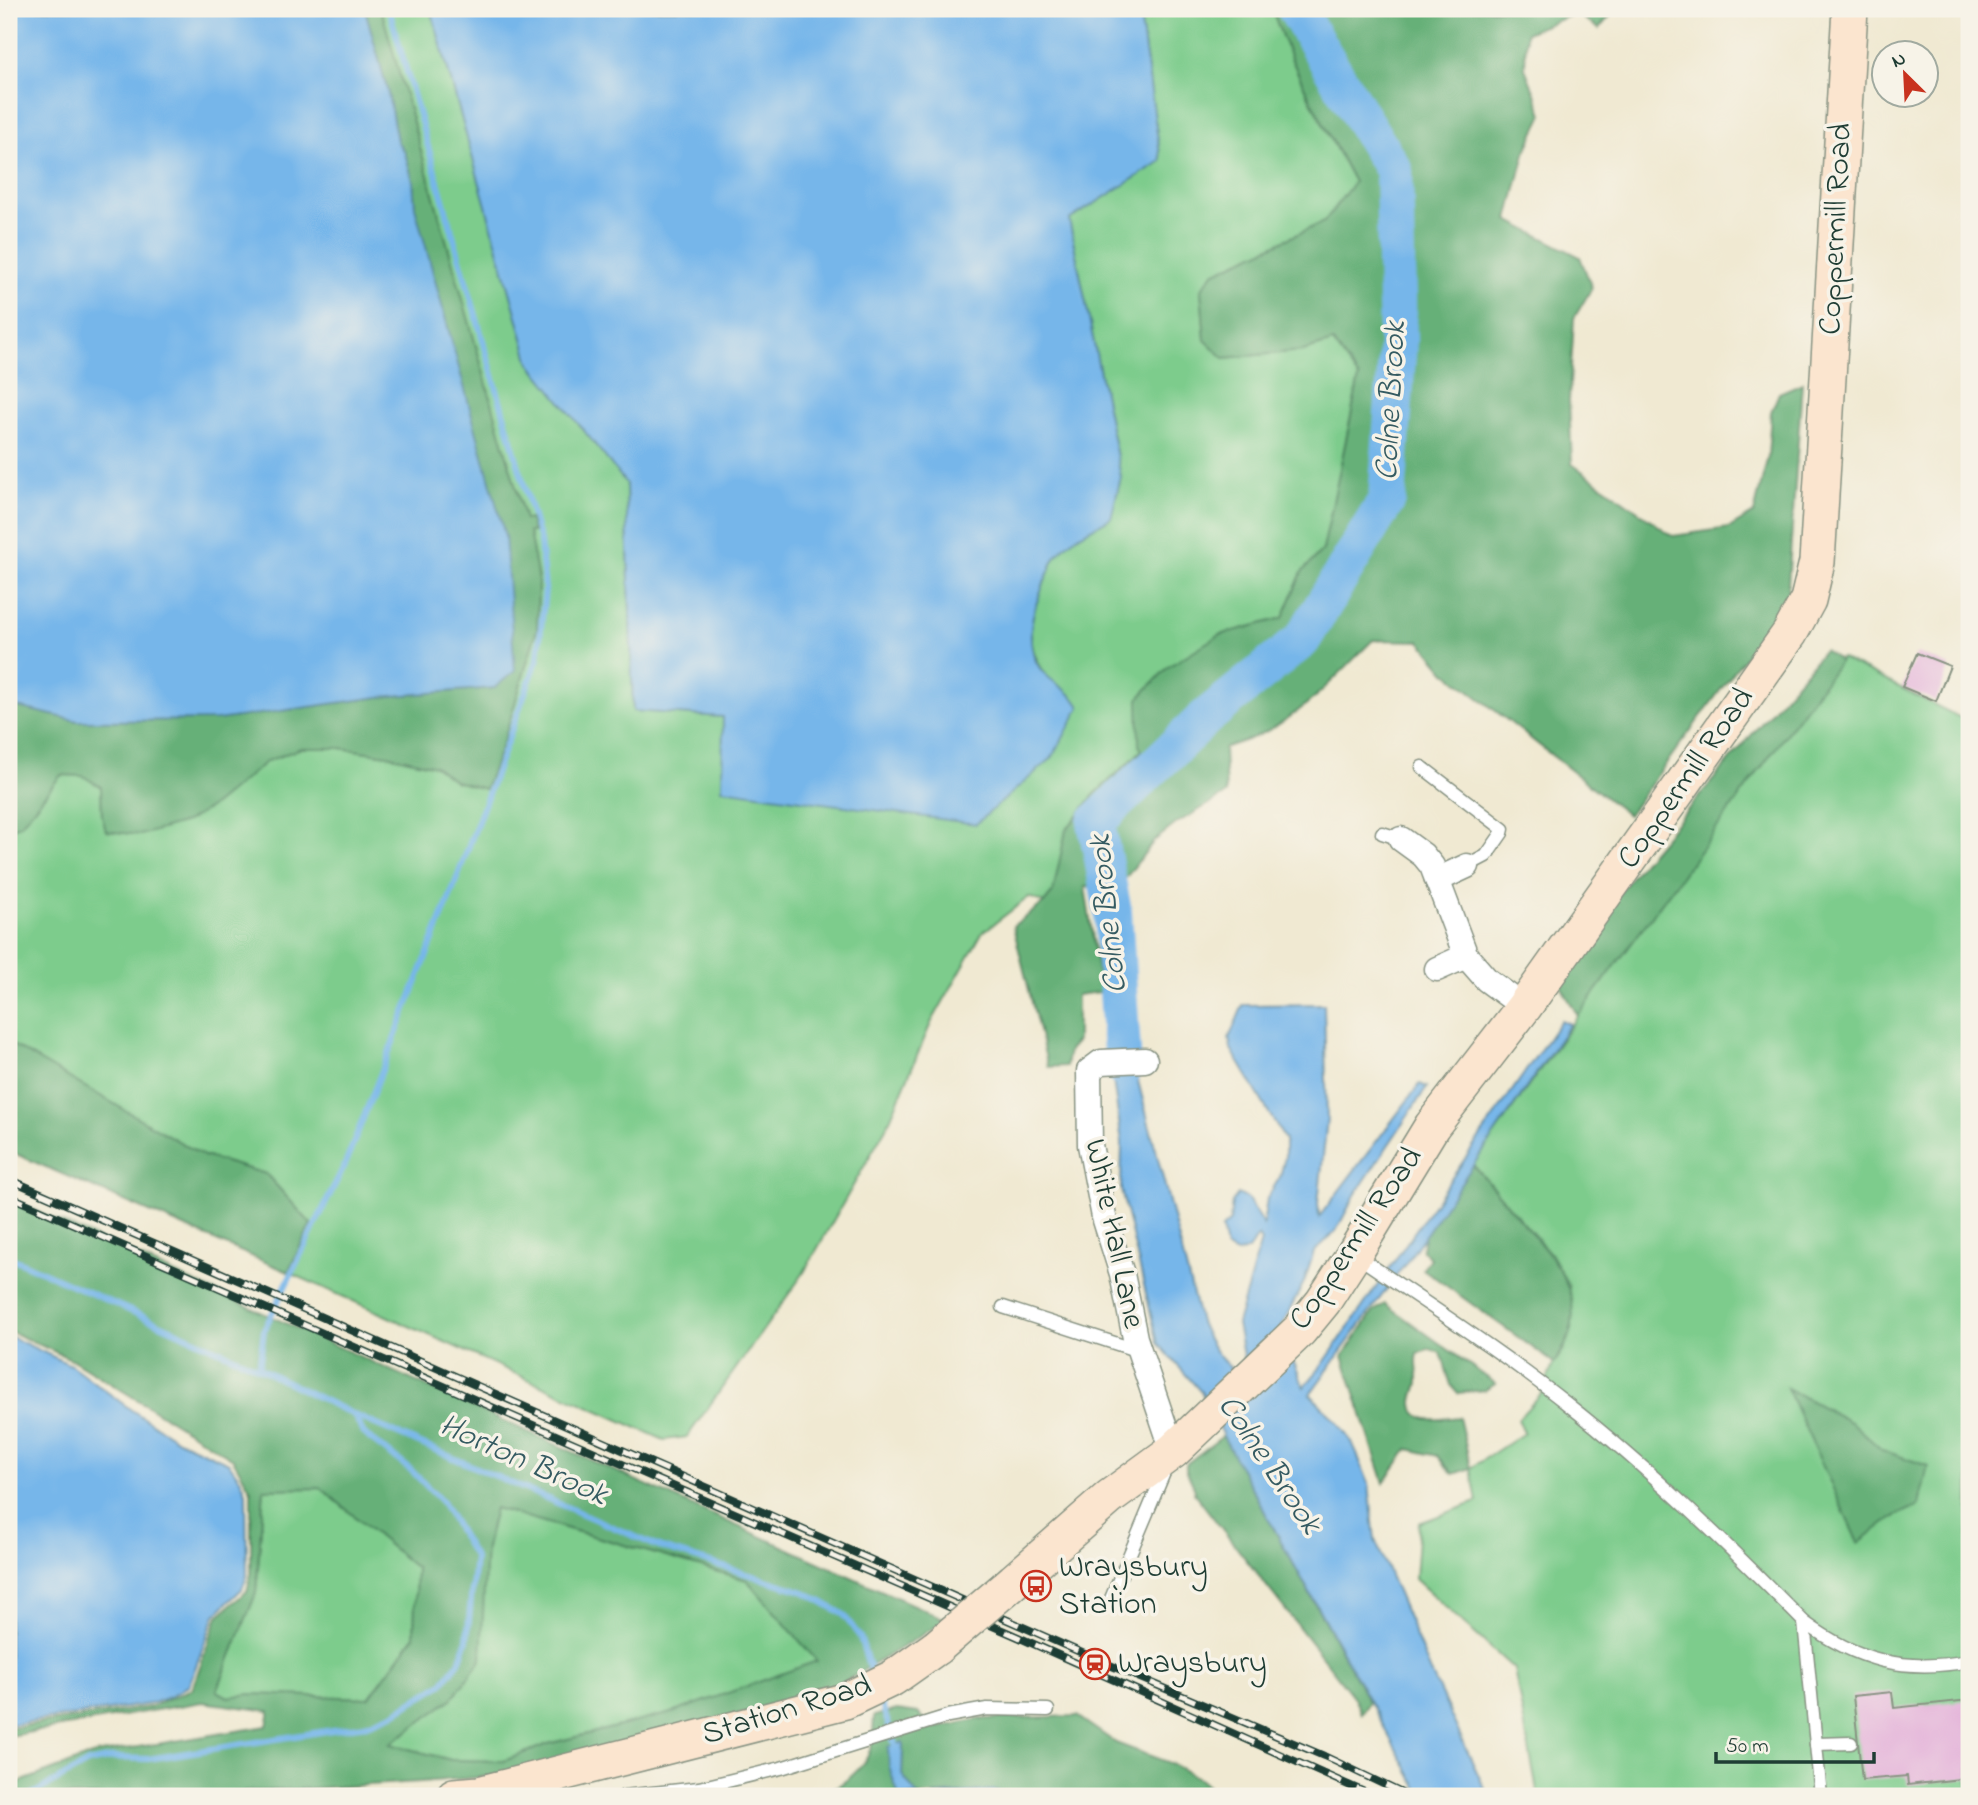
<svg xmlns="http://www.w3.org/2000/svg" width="1978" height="1805" viewBox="0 0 1978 1805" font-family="'Indie Flower',sans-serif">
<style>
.green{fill:#7dcc8c;stroke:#4e8460;stroke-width:2}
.forest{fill:#66b078;stroke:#427656;stroke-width:2;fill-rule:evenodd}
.water{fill:#76b6ea;stroke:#4a7a8f;stroke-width:2}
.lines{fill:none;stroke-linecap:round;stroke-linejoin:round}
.stream{stroke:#76b6ea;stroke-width:6}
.river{stroke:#76b6ea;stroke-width:38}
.building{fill:#e3b0d9}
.lane-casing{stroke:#889383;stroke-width:15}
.street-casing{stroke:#889383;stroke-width:27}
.secondary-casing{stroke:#889383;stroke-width:38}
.lane{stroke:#fff;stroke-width:12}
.street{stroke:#fff;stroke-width:24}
.secondary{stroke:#fbe5cf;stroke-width:35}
.rail-casing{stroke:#1f3d34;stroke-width:8}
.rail{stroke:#f7f3e8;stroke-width:5;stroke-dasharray:16;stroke-linecap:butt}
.secondary-bridge-casing{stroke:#889383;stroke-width:38;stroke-linecap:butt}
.secondary-bridge{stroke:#fbe5cf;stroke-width:35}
.labels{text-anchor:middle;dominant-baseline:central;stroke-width:7;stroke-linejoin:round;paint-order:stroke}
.street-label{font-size:32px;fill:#1f3d34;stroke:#f7f3e8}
.poi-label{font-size:32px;fill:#1f3d34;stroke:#f7f3e8;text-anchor:start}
.water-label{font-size:33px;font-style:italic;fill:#355b62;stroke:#f7f3e8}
</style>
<rect width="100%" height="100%" fill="#f7f3e8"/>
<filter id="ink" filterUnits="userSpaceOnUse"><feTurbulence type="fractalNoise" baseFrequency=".0143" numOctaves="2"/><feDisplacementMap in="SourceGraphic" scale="14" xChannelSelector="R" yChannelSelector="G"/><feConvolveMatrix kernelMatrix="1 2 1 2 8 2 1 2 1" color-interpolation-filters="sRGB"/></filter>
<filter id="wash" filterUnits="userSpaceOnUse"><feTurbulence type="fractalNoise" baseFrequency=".00686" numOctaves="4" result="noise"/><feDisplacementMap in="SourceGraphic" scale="28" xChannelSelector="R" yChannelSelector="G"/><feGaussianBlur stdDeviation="1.57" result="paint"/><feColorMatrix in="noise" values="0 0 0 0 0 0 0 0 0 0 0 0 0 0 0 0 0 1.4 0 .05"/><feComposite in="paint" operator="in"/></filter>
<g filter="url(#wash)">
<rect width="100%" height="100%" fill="#f0e9d2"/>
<!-- green -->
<g class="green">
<path d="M381 9H431L530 363 626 483 633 711 723 717V789L1047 676C1022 644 1030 614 1046 579 1049 572 1052 561 1057 554 1070 537 1093 528 1111 518L1121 477 1069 220 1161 161 1139 9H1272C1293 70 1323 126 1354 182L1324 222 1213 273 1201 290 1205 339 1225 358 1303 351 1333 342 1359 378 1323 550 1302 572 1283 618 1219 635 1142 750 1095 794 1066 830 1057 882 1053 892 1044 903 1029 897 982 933 931 1023 888 1124 803 1274 687 1437 664 1440 288 1272 311 1224 266 1174 204 1156 9 1043V830L21 824 61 775 83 776 101 787 102 816 186 822 214 805 267 761 301 748H340L388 755 435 766 455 781 485 789 504 740 537 629 538 579 529 532 533 531 530 520H525Z"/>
<path d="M1841 658 1969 722V1796H1538L1514 1669 1415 1579 1419 1523 1477 1502 1471 1468 1524 1433 1518 1419 1541 1394 1554 1363 1565 1348 1569 1286 1550 1253 1473 1165 1578 1016Z"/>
<path d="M321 1488 416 1568 414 1637 369 1698 251 1694 228 1697 217 1691 256 1593 264 1489Z"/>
<path d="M495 1508 747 1580 818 1661 672 1713 548 1744 504 1761 451 1760 390 1744 453 1698Z"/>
</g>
<!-- forest -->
<g class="forest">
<path d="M365 9H381L525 520 530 519 533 532H529L538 579 537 629 504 740 485 789 455 781 435 766 388 755 340 748H301L267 761 214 805 186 822 141 835 106 831 102 816 101 787 83 776 61 775 21 824 9 830V705L78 721 217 720 379 697 494 688 415 207 413 181 405 153 397 141 387 89Z"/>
<path d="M1272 9H1616L1599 29 1576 13 1526 33 1525 68 1543 114 1525 153 1508 220 1580 257 1592 288 1574 318 1569 401 1572 464 1673 536 1729 528 1754 513 1768 456 1771 412 1779 393 1802 383 1787 600 1628 815 1446 672 1420 641 1373 640C1340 672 1307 711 1265 732 1252 739 1238 743 1224 748L1226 794 1177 823 1154 841 1124 880 1085 887 1101 992 1077 995V1041L1069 1050 1066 1066 1048 1067 1013 926 1044 903 1053 892 1066 830 1095 794 1142 751 1139 745 1138 699 1168 667 1219 635 1283 618 1302 572 1323 550 1359 378 1333 342 1303 351 1224 358 1205 340 1201 290 1213 273 1324 222 1354 182C1324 124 1293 71 1272 9Z"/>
<path d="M1824 650 1840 661 1578 1016 1561 986 1566 962 1643 862Z"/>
<path d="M9 1043 204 1156 266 1174 311 1224 288 1272 9 1151Z"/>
<path d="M1473 1165C1490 1184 1506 1203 1522 1222 1560 1265 1596 1308 1554 1363L1423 1269 1430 1258 1422 1250 1424 1237Z"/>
<path d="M9 1199 947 1620 839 1685 544 1772 421 1782 173 1796H9V1786L95 1754 267 1726 270 1711 202 1702 9 1736V1728L151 1707 192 1689 218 1616 247 1591 251 1574V1490L233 1459 71 1359 9 1331ZM321 1488 416 1568 414 1637 369 1698 251 1694 228 1697 217 1691 256 1593 264 1489ZM495 1508 747 1580 817 1661 672 1713 548 1744 504 1761 451 1760 390 1744 453 1698 481 1660 486 1545Z"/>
<path d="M1385 1304 1496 1384 1485 1390 1458 1393 1451 1385 1441 1353 1429 1349 1418 1354C1415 1363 1419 1372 1418 1382 1417 1389 1413 1396 1413 1403 1414 1427 1444 1418 1459 1417L1471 1468 1453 1474 1438 1456 1408 1449 1384 1483 1343 1356 1374 1311Z"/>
<path d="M1787 1388 1852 1423 1882 1450 1928 1466 1919 1505 1892 1518 1858 1543Z"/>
<path d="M1223 1436 1369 1702 1361 1714 1355 1699 1194 1493 1195 1489 1186 1470V1464Z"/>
<path d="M897 1710 918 1713 932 1729 980 1719 1077 1716 1116 1743 1172 1764 1198 1778 1219 1796H1027L993 1790 918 1796 902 1775 903 1743 899 1796H822C840 1785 863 1772 870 1750 874 1740 873 1727 874 1716Z"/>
</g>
<!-- water -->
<g class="water">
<path d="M9 9H365L387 89 397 141 405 153 413 181 415 207 505 536 515 671 494 688 379 697 217 720 78 721 9 705Z"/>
<path d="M431 9H1139L1161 161 1069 220 1121 477 1111 518C1093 528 1071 537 1058 554 1052 560 1050 571 1046 578 1035 605 1024 632 1036 661 1045 682 1070 687 1080 707L1052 758 976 824 722 789 723 717 633 711 626 483 530 363Z"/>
<path d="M1324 1004 1327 1119 1318 1203 1319 1217 1420 1084 1427 1087 1355 1195 1336 1231 1314 1252 1304 1282 1280 1329 1304 1387 1321 1367 1561 1020 1570 1024 1408 1260 1310 1394 1337 1422 1353 1444 1369 1484 1375 1540 1431 1672 1488 1796H1422L1223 1436 1202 1393 1158 1343 1121 1190 1122 1142 1104 1019 1129 1012 1137 1041V1077L1200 1322C1209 1343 1221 1365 1242 1375L1245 1366 1237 1324 1261 1241 1258 1236 1248 1250 1237 1253 1226 1248 1222 1228 1230 1221 1232 1202 1238 1194 1248 1199 1263 1225 1267 1198 1280 1177 1285 1157V1140L1231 1049 1229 1038 1243 1005Z"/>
<path d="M9 1336 71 1365 130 1409 178 1440 229 1463 241 1480 246 1492 247 1576 242 1589 215 1615 189 1685 169 1697 150 1704 9 1725Z"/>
<path d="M903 1742 902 1775 918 1796H899L889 1767 888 1747Z"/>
<path d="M993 1790 1027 1796H932Z"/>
</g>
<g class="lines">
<!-- stream -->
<g class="stream">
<path d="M9 1257 259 1368 354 1415 659 1547 805 1592 843 1614 860 1637 872 1676"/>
<path d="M259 1368 264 1330 346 1162 450 897 538 658 545 589 540 541 389 9"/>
<path d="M879 1696 895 1745V1753"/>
<path d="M29 1796 88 1763 112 1758 148 1759 365 1725 393 1714 443 1683 459 1662 467 1640 475 1558 442 1502 411 1470 364 1434 354 1415"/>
</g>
<!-- river -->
<path class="river" d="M1123 1068 1113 912 1096 822 1205 718 1302 640 1387 500 1398 341 1394 171 1296 9"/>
</g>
<g id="blocks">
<!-- building -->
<g class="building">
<path d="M1917 653 1950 666 1936 701 1902 687Z"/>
<path d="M1892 1692 1894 1708 1969 1700V1778L1908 1785 1907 1776 1862 1780 1853 1696Z"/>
</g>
</g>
</g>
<g filter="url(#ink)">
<use href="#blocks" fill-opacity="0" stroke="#889383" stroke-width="2"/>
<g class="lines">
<!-- lane casing -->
<g class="lane-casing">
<g id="lane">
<path d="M1422 767 1503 829 1502 833 1486 856 1467 866"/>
<path d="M1382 833 1401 839"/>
<path d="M1357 1256C1427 1304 1499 1350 1566 1403 1650 1469 1728 1545 1804 1622 1857 1661 1905 1673 1969 1661"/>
<path d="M1003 1307 1139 1351"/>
<path d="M1110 1601 1166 1468"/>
<path d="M1804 1622 1821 1796"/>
<path d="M1816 1744 1851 1743"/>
<path d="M624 1796 699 1788 781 1768 948 1716 987 1709 1048 1710"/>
</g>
</g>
<!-- street casing -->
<g class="street-casing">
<g id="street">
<path d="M1401 839 1423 855 1432 866 1466 956 1487 980 1524 1007"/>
<path d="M1437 880 1467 866"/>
<path d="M1437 969 1466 956"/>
<path d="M1145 1060 1101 1062 1089 1071 1090 1145 1104 1217 1122 1274 1135 1338 1173 1451"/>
</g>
</g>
<!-- secondary casing -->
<g class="secondary-casing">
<g id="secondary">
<path d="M1014 1581 1110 1497 1173 1451 1300 1330 1323 1302 1354 1254 1432 1126 1524 1007 1790 633 1808 600 1817 562 1850 9"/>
<path d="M454 1796 479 1794 845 1701 893 1678 937 1647"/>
</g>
</g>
<!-- lane -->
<use href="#lane" class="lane"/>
<!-- street -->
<use href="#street" class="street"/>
<!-- secondary -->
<use href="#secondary" class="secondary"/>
<!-- rail casing -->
<g class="rail-casing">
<g id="rail">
<path d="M9 1179 1098 1660 1324 1756 1408 1796"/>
<path d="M9 1196 1018 1637 1373 1796"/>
</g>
</g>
<!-- rail -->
<use href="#rail" class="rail"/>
<!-- secondary-bridge casing -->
<g class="secondary-bridge-casing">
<path id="secondary-bridge" d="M937 1647 1014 1581"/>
</g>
<!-- secondary-bridge -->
<use href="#secondary-bridge" class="secondary-bridge"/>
</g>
</g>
<!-- icons -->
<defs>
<g id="bus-ring" transform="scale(1.575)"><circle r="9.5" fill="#f7f3e8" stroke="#c8321e" stroke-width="1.5"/><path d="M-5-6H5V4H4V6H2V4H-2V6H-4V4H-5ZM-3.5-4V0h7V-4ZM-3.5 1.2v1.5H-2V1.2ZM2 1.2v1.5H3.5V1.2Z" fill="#c8321e"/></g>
<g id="station-ring" transform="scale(1.575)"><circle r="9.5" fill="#f7f3e8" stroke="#c8321e" stroke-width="1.5"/><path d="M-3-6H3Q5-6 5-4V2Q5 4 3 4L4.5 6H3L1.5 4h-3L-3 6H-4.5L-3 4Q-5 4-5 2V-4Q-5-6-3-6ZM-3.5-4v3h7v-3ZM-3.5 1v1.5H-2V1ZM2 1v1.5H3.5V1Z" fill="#c8321e"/></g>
</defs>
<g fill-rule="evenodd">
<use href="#bus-ring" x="1036" y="1586"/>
<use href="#station-ring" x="1095" y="1664"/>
</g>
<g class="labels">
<!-- street labels -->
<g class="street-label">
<text transform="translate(1837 229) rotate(-87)">Coppermill Road</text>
<text transform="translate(1687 779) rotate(-55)">Coppermill Road</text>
<text transform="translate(1113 1234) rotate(78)">White Hall Lane</text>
<text transform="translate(1357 1239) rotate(-56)">Coppermill Road</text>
<text transform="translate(787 1711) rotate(-17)">Station Road</text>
</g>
<!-- poi labels -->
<g class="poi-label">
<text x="1059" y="1568">Wraysbury<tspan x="1059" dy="37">Station</tspan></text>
<text x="1118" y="1664">Wraysbury</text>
</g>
<!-- water labels -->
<g class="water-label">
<text transform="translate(1392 401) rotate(-87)">Colne Brook</text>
<text transform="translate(1109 914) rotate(-96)">Colne Brook</text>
<text transform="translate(523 1461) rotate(24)">Horton Brook</text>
<text transform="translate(1269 1465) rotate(56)">Colne Brook</text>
</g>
</g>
<!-- margin -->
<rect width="1978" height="1805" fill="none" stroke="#f7f3e8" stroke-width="35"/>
<!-- north arrow -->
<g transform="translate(1905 74) rotate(336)"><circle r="33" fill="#f7f3e8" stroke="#a1aaa0" stroke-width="2"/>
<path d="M0-5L12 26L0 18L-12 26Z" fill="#c8321e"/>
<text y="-10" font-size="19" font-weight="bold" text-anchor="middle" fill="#1f3d34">N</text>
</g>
<!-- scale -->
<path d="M1716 1752v10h158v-10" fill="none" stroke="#1f3d34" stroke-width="3.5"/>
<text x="1726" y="1752" font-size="21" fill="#1f3d34" stroke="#f7f3e8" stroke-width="5" paint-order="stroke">50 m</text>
</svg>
